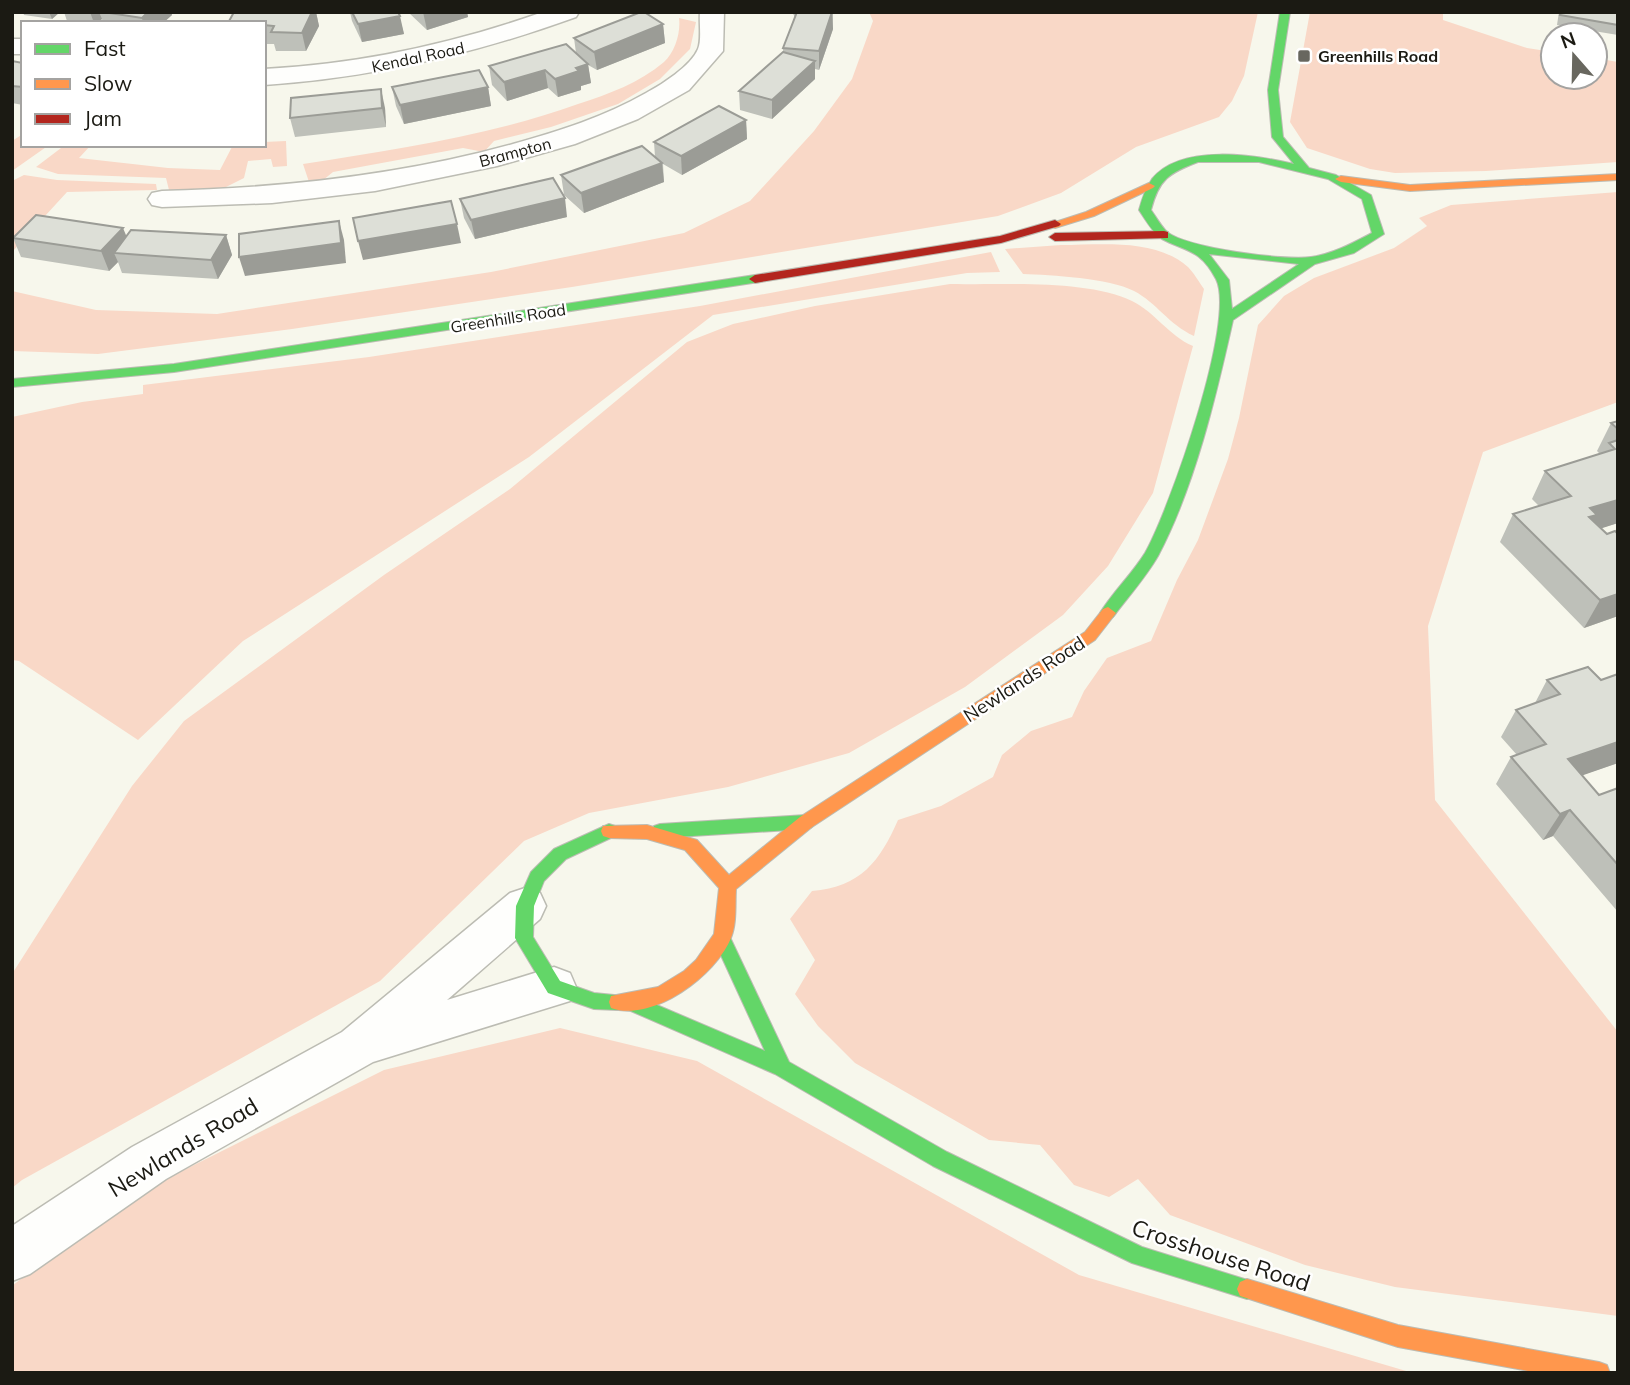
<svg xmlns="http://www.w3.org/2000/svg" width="1630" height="1385" viewBox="0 0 1630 1385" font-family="Mulish,sans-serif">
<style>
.green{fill:#f9d8c7}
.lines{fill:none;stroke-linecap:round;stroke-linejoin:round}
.street-casing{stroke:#bcbcb3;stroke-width:3}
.fast-casing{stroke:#bcbcb3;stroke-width:2}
.slow-casing{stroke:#bcbcb3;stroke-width:2}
.jam-casing{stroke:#bcbcb3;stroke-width:2}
.street{fill:#fefefc;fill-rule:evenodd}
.fast{fill:#63d668;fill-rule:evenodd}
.slow{fill:#ff974d;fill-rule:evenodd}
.jam{fill:#b3261e;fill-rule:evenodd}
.wall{fill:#bec0b9}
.shaded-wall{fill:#9b9c96}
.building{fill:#dddfd7;stroke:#9b9c96;stroke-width:2}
.poi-dot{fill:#68675f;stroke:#fff;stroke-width:2.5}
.labels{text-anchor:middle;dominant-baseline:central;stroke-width:5;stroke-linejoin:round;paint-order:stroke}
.far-poi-label{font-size:16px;font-weight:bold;fill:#1b1a13;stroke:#fff;text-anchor:start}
.far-street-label{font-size:16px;fill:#1b1a13;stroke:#fff}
.street-label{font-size:19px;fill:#1b1a13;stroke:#fff}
.near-street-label{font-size:23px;fill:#1b1a13;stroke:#fff}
</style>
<rect width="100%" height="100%" fill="#f7f7ec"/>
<!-- green -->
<g class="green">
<path d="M869 12H1258L1244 76 1232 101 1219 117 1136 147 1061 193 998 216 572 287 292 329 98 354 12 351V291L96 310 217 314 491 272 684 233 750 201 814 131 852 79 873 21Z"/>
<path d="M1310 12H1443V20L1527 48 1553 52V77H1595V58L1618 62V162L1486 171 1395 173 1370 169 1307 148 1290 122Z"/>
<path d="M679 18 696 22 690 49 660 79 618 104 551 127 494 141 484 152 463 148 333 172 322 181 309 182 303 164C396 149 489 136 578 104 609 94 639 83 664 62 675 52 681 32 679 18Z"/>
<path d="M23 134V145H49L12 171V141Z"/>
<path d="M286 141 287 166 273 167 271 159 248 161 244 178 222 189 169 190 166 178 58 174 36 167 65 145H91L79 158 168 168 220 170 233 145H264V142Z"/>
<path d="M24 175 57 180 156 184 157 190 67 192 12 252V181Z"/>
<path d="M1618 192V402L1483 452 1428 626 1435 800 1618 1032V1316L1395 1287 1305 1265 1170 1215 1138 1179 1109 1197 1074 1185 1040 1145 989 1140 855 1063 818 1026 795 994 815 960 790 919 812 891C861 887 880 861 898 820L941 806 993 777 1002 755 1031 731 1072 717 1084 691 1107 658 1151 641 1177 580 1198 540 1228 459 1239 418 1258 325 1284 296 1314 278 1394 248 1427 226 1419 218 1451 205Z"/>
<path d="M1061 245C1102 245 1155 238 1188 267 1194 273 1199 282 1204 289L1194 336C1168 324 1157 303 1134 291 1109 278 1051 275 1023 274L1005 249Z"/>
<path d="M991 252 1000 272 967 273 713 315 529 457 243 641 138 740 19 661 12 660V417L82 402 143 394V385L369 357 700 306Z"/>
<path d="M950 284C1001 285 1087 279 1132 301 1155 312 1169 336 1193 346L1153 493 1108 566 1063 615 965 687 849 753 728 787 589 813 524 841 380 981 22 1180 12 1188V974L132 786 184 721 384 575 510 489 687 342 733 324 815 306Z"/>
<path d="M560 1028 697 1061 1079 1275 1413 1373H12V1286L116 1204 384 1070Z"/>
</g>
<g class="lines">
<!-- street casing -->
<g class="street-casing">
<g id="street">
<path d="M543 12H579L576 17C474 54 373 78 264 85V69C361 64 452 44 543 12Z"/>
<path d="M700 12H724L723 51 689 90 638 119 575 144 497 166 375 191 272 203 162 207 152 205 148 199 152 193 162 191C281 188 398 176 513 144 559 131 604 117 646 93 661 85 691 66 698 49 702 40 699 23 700 12Z"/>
<rect x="12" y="39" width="11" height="15"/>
<path d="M525 888 540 893 546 906 540 919 447 1000 554 967 570 973 576 987 570 1001 373 1062 166 1179 30 1274 12 1281V1226L132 1147 342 1032 510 893Z"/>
</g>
</g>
<!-- fast casing -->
<g class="fast-casing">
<g id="fast">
<path d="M1280 12H1290L1278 90 1283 137 1309 168 1336 175 1371 195 1384 234 1354 253 1315 264 1233 320C1216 396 1195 486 1158 556 1146 577 1128 597 1113 617L1108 619 1100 613C1113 592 1132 574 1145 553 1169 511 1237 320 1216 279 1200 249 1187 252 1162 239 1153 233 1145 219 1139 210 1142 199 1145 189 1152 179 1181 143 1256 155 1294 164L1272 137 1268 90ZM1198 162H1259L1328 179 1362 199 1372 233C1353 243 1333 254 1311 257 1285 261 1187 248 1167 232 1161 226 1156 217 1151 210 1159 179 1169 173 1198 162ZM1209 254 1299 264 1232 309 1229 280Z"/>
<path d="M755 275 759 276V282L174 372 12 387V379L174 364Z"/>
<path d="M806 815 812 817 814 822 812 827 806 829 660 838 654 836 652 831 654 826 660 824Z"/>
<path d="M609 824 615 826 617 831 615 836 566 859 544 881 534 906 533 937 560 981 594 993 624 996 631 994 765 1051 713 938 716 933 722 930 728 933 789 1062 947 1152 1142 1247 1254 1282 1257 1289 1254 1296 1247 1299 1132 1263 933 1166 775 1074 624 1008 618 1010 594 1009 548 993 515 938 516 906 531 872 554 849Z"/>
</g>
</g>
<!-- slow casing -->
<g class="slow-casing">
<g id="slow">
<path d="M1618 174V180L1410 191 1341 182 1335 179 1341 176 1410 185Z"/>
<path d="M1149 183 1155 186 1153 188 1094 216 1055 228 1049 224 1086 212Z"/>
<path d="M1108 607 1116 613 1095 640 812 827 736 889C735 905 737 923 731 938 716 975 653 1023 611 1008L609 1002 611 996 658 987 684 971 696 960 714 934 719 888 685 850 647 839 609 838 603 836 601 831 603 826 647 825 697 840 729 875 800 817 1085 632 1103 609Z"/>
<path d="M1247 1279 1398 1325 1599 1362 1607 1365 1610 1373H1539L1398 1347 1240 1296 1237 1289 1240 1282Z"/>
</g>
</g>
<!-- jam casing -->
<g class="jam-casing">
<g id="jam">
<path d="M1055 220 1061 224 1059 226 1001 243 755 283 749 279 755 275 1000 236Z"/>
<path d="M1164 231 1168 232V238L1055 241 1049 237 1055 233Z"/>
</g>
</g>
<!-- street -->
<use href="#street" class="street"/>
<!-- fast -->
<use href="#fast" class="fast"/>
<!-- slow -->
<use href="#slow" class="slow"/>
<!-- jam -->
<use href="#jam" class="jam"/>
</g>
<!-- wall -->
<g class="wall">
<path d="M23 12H60L52 19 24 15Z"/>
<path d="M64 12H171L172 15 163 23H103L102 19 97 23H81L67 21Z"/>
<path d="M234 12H316L319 26 306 51H276L274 44H264V23Z"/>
<path d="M350 12H398L404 34 362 42 352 21Z"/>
<path d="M408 12H467L468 17 427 30Z"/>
<path d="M792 12H833V29L819 70 815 69V79L772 119 740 110 739 91 783 52V48L795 17Z"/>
<path d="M1559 12H1618V35L1557 25Z"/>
<path d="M663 24 665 43 597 70 588 65 591 83 581 86V90L558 97 548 88 507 101 492 85 489 66 576 53 574 38Z"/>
<path d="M12 61 23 63V105L12 103Z"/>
<path d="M392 87H488L491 106 404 124 396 106Z"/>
<path d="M385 108 386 127 295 137 290 118Z"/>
<path d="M746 120 747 139 682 175 663 164 664 182 584 213 564 195 561 175 655 157 654 142Z"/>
<path d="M460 199 567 217 475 239 464 218Z"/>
<path d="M226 235 232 255 218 279 122 273 118 262 109 271 21 257 13 238Z"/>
<path d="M1618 421V523L1601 528 1618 616 1584 628 1500 542 1513 514 1539 506 1532 499 1545 471 1600 454 1597 451 1611 423Z"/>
<path d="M1618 674V763L1582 775 1599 795 1618 788V912L1553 836 1543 840 1496 784 1511 757 1517 755 1501 737 1516 710 1535 703 1547 680H1601Z"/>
</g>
<!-- shaded-wall -->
<g class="shaded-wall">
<path d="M49 12H60L52 19Z"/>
<path d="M90 12H99L102 19 97 23H94Z"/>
<path d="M148 12H171L172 15 163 23H143L142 18Z"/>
<path d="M312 12H316L319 26 306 51 302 33Z"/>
<path d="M423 12H467L468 17 427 30Z"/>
<path d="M832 12 833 29 819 70V51Z"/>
<path d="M400 16 404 34 362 42 358 24Z"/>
<path d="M663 24 665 43 597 70 594 52Z"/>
<path d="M815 61V79L772 119V100Z"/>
<path d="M588 64 591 83 581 86V90L558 97 555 79 576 68Z"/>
<path d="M545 70 548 88 507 101 504 82Z"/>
<path d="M488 87 491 106 404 124 400 105Z"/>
<path d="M381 89 385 108 386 127 382 108Z"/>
<path d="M746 120 747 139 682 175 681 156Z"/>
<path d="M662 163 664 182 584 213 581 193Z"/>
<path d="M565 198 567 217 475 239 471 220Z"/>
<path d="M339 221 344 240 346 263 245 276 239 257Z"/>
<path d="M457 224 461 243 363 260 358 241Z"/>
<path d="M123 228 131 247 114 253 118 262 109 271 101 251Z"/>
<path d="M226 235 232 255 218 279 211 260Z"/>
<path d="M1618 500V523L1587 533 1590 508Z"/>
<path d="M1618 594V616L1584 628 1600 600Z"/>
<path d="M1618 742V763L1552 786 1568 759Z"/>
<path d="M1570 810 1553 836 1543 840 1560 814Z"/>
</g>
<!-- building -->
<g class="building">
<path d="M103 12H148L142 18Z"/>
<path d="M234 12H312L302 33 271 32 274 26 264 25V23H228Z"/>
<path d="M352 12H398L400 16 358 24Z"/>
<path d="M641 12H644L663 24 594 52 574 38Z"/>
<path d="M797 12H832L819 51 783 48Z"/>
<path d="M1561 12H1618V25L1560 15Z"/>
<path d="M566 44 588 64 576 68 579 71 555 79 545 70 504 82 489 66Z"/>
<path d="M783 52 815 61 772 100 739 91Z"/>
<path d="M12 61 23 63V87L12 86Z"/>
<path d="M479 70 488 87 400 105 392 87Z"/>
<path d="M381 89 382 108 290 118 291 98Z"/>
<path d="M719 106 746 120 681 156 654 142Z"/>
<path d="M642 146 662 163 581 193 561 175Z"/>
<path d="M553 178 565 198 471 220 460 199Z"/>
<path d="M451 201 457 224 358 241 353 218Z"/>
<path d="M36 215 123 228 101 251 13 238Z"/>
<path d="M339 221 341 243 239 257V234Z"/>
<path d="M131 230 226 235 211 260 114 253Z"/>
<path d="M1618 421V429L1611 423Z"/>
<path d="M1618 440V500L1590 508 1597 515 1589 517 1607 534 1615 531 1618 534V594L1600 600 1513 514 1571 496 1545 471 1615 449 1609 443Z"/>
<path d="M1588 667 1601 680 1618 674V742L1568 759 1599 795 1618 788V865L1570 810 1560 814 1511 757 1546 744 1516 710 1560 694 1547 680Z"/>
</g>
<!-- markers -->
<rect class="poi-dot" x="1297" y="49" width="14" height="14" rx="3.5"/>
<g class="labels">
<!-- far-poi labels -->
<g class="far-poi-label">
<text x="1318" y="56">Greenhills Road</text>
</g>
<!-- far-street labels -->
<g class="far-street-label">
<text transform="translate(418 57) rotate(-12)">Kendal Road</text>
<text transform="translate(515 152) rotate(-15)">Brampton</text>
<text transform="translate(508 318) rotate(-9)">Greenhills Road</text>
</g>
<!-- street labels -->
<g class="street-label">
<text transform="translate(1024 679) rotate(-33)">Newlands Road</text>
</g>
<!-- near-street labels -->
<g class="near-street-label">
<text transform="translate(183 1147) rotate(-31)">Newlands Road</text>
<text transform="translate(1221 1255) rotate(18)">Crosshouse Road</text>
</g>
</g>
<!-- border -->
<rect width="1630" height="1385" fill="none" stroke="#1b1a13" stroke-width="28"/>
<!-- legend -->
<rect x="21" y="21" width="245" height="126" fill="#ffffff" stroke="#a4a3a1" stroke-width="2"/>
<rect x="35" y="44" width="35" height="10" fill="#63d668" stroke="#a4a3a1" stroke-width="2"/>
<text x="84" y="56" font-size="21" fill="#1b1a13">Fast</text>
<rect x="35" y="79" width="35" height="10" fill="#ff974d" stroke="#a4a3a1" stroke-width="2"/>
<text x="84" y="91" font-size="21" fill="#1b1a13">Slow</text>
<rect x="35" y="114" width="35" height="10" fill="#b3261e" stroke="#a4a3a1" stroke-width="2"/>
<text x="84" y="126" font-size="21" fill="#1b1a13">Jam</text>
<!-- north arrow -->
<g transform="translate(1574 56) rotate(340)"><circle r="33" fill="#ffffff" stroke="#a4a3a1" stroke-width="2"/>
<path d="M0-5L12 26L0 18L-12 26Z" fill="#68675f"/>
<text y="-10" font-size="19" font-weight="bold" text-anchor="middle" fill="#1b1a13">N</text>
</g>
</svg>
